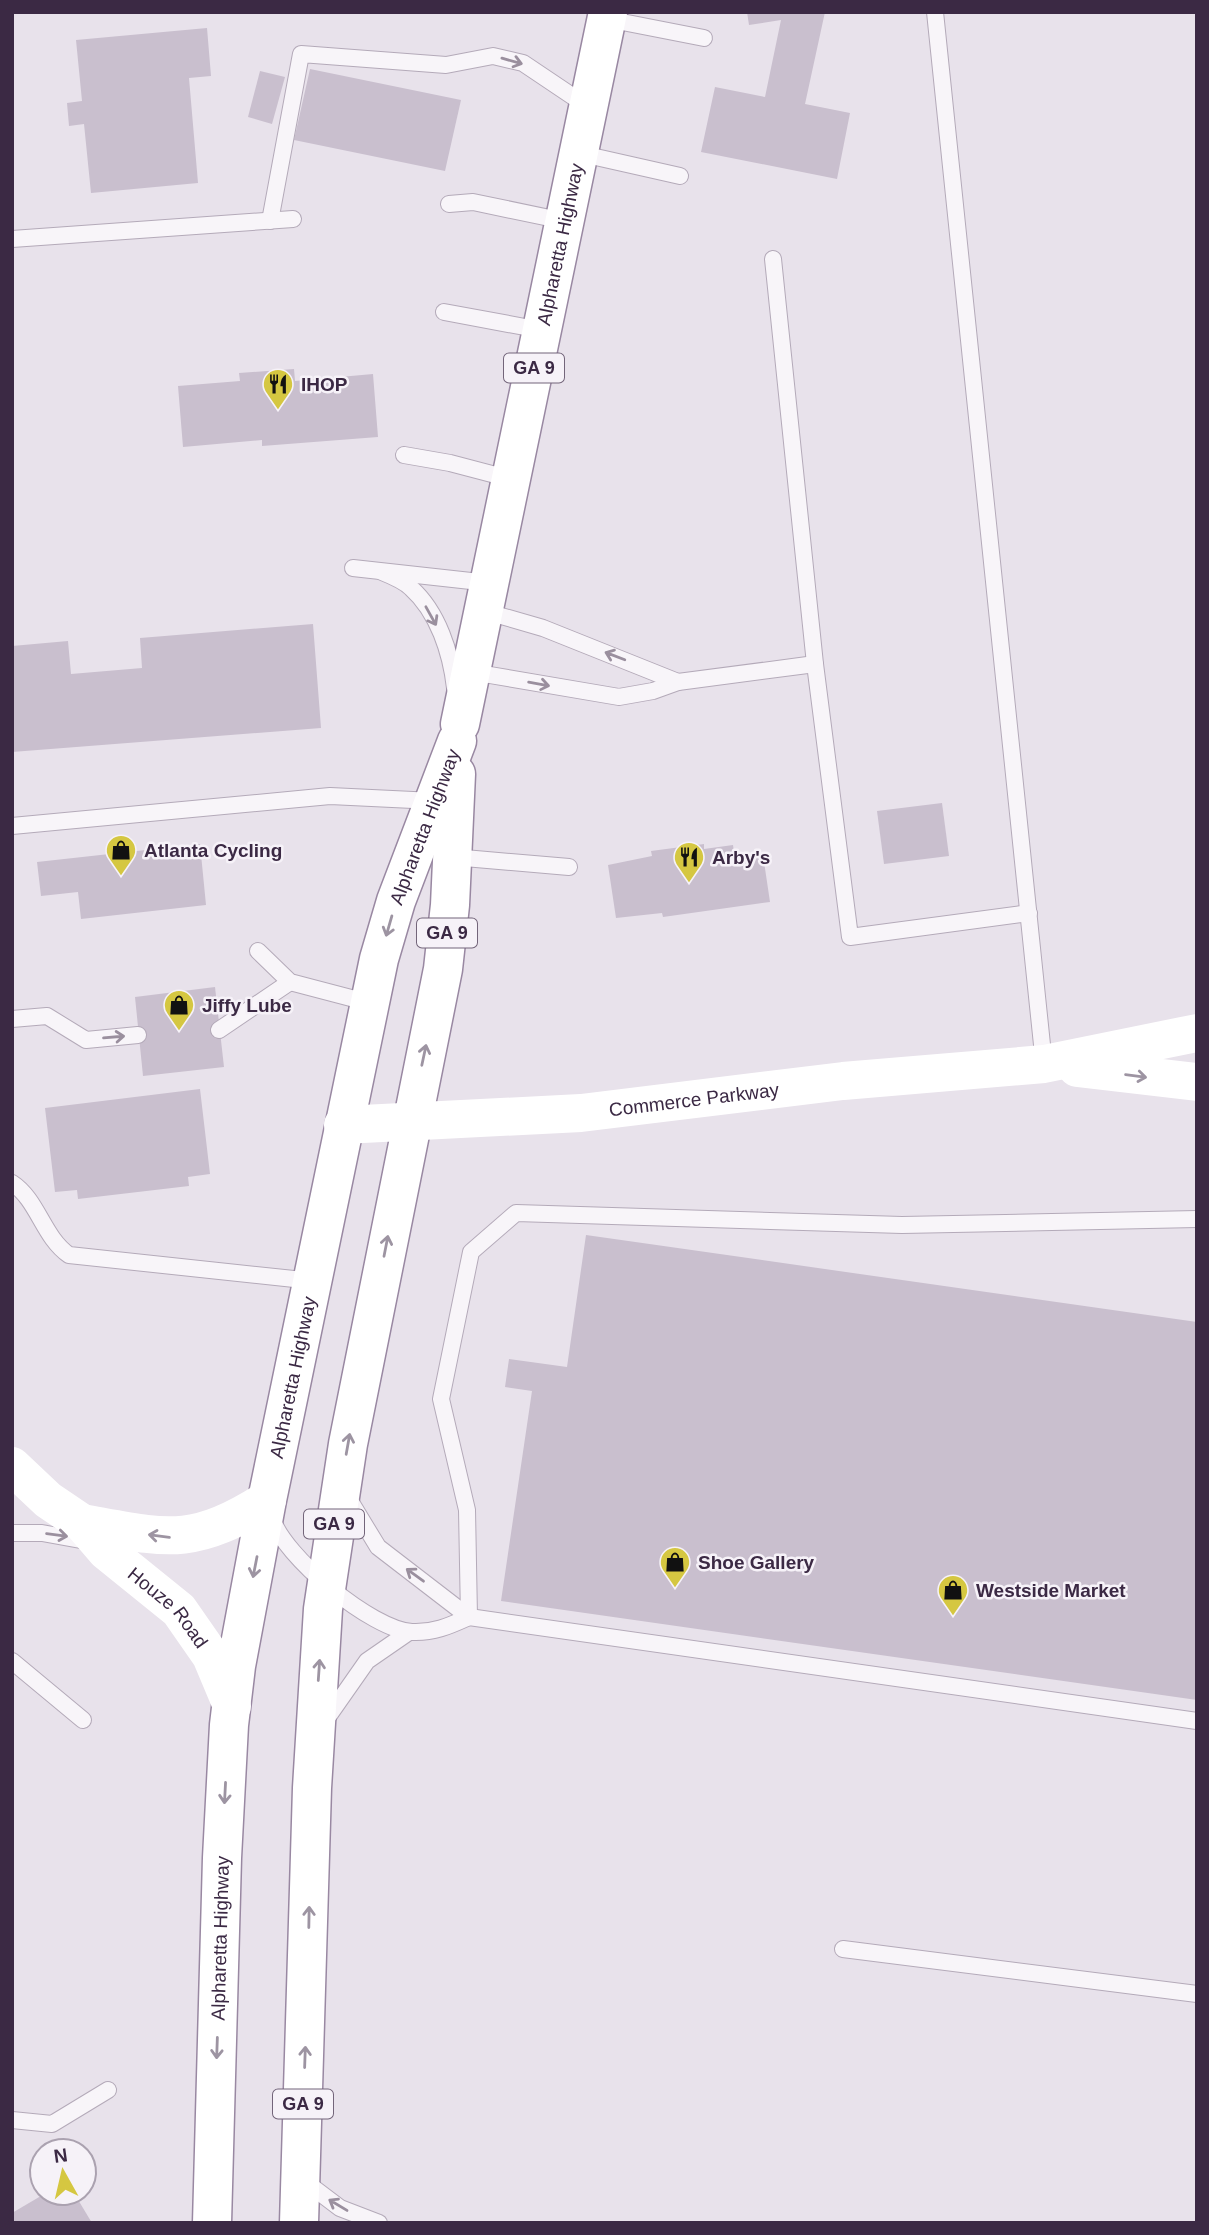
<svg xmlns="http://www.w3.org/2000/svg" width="1209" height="2235" viewBox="0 0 1209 2235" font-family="Arial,sans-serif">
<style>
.building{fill:#c9bfce}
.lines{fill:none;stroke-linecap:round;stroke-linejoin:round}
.lane-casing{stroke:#b4aab9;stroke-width:18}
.highway-casing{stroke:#9988a2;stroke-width:41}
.lane{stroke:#f8f5f9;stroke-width:16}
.secondary{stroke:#fff;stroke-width:38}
.highway{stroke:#fff;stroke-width:38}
.oneway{stroke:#9a8f9e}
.oneway2{stroke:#9d94a2}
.labels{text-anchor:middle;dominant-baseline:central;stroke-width:5;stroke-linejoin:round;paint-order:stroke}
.shield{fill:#f6f2f8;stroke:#73657a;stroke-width:2}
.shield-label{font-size:18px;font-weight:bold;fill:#3b2944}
.street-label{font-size:19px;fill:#3b2944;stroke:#f6f2f8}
.poi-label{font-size:19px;font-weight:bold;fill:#3b2944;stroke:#f6f2f8;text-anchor:start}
</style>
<rect width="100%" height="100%" fill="#e8e2eb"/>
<!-- building -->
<g class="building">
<path d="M747 12H825L805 104 850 113 837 179 701 152 715 87 765 97 781 20 749 25Z"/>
<path d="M207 28 211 76 189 78 198 183 91 193 84 124 69 126 67 103 82 101 76 40Z"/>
<path d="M310 69 461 100 445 171 294 140Z"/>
<path d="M260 71 285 77 272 124 248 117Z"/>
<path d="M294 369 295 381 373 374 378 437 262 446V440L183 447 178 386 240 381 239 373Z"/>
<path d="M313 624 321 728 12 752V646L68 641 71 674 142 668 140 638Z"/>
<path d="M942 803 949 856 884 864 877 811Z"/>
<path d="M200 844 206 905 81 919 78 892 41 896 37 862Z"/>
<path d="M704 844V849L733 845 735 859 763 855 770 902 663 917 662 913 616 918 608 865 652 856 651 851Z"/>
<path d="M215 987 224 1067 143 1076 135 997Z"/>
<path d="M200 1089 210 1174 188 1177 189 1186 78 1199 77 1190 55 1192 45 1108Z"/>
<path d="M586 1235 1197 1322V1700L501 1601 532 1391 505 1387 509 1359 567 1367Z"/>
<path d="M46 2193H74L92 2223H12V2213Z"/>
</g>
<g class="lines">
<!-- lane casing -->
<g class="lane-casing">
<g id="lane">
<path d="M935 12 1044 1064"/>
<path d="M607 19 704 38"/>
<path d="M578 153 680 176"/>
<path d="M449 204 473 202 564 221"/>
<path d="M270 221 301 54 446 65 493 56 523 63 587 106"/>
<path d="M12 239 293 219"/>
<path d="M773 259 815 664 850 937 1029 913"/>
<path d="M444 312 541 330"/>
<path d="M404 455 450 463 511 479"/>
<path d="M353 568 489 583"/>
<path d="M382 572C392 576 404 581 411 588 438 612 451 653 455 688"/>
<path d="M484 611 543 628 678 682"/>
<path d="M472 672 619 697 653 691 678 682 815 664"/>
<path d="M12 826 330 796 434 801"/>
<path d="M453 857 569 867"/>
<path d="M258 951 290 982 370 1003"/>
<path d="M12 1019 47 1016 86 1040 138 1035"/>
<path d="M219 1030 290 982"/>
<path d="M12 1183C38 1200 43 1237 69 1255L313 1281"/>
<path d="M347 1496 378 1547 469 1617 1197 1721"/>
<path d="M272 1518C283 1556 372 1630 412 1632 434 1633 449 1626 469 1617"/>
<path d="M12 1533H42L86 1541"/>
<path d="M469 1617 467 1510 441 1399 471 1252 516 1213 902 1225 1197 1219"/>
<path d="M12 1661 83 1720"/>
<path d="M325 1721 367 1661 409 1632"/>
<path d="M843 1949 1197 1994"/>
<path d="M12 2120 52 2124 108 2090"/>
<path d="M303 2180 340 2208 379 2223"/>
</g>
</g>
<!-- highway casing -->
<g class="highway-casing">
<g id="highway">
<path id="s3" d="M460 724 608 12"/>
<path id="s4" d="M212 2223 222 1858 229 1725 236 1666 267 1500 379 959 396 901 457 741"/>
<path d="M299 2223 312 1788 323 1609 348 1444 443 969 450 905 456 774"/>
</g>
</g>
<!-- lane -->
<use href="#lane" class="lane"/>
<!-- secondary -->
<g class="secondary">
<path d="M1077 1068 1197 1082"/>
<path id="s1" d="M343 1125 581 1113 843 1081 1044 1064 1197 1033"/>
<path id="s2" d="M12 1466 48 1500 82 1523 106 1551 179 1610 211 1656 232 1706"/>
<path d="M82 1523C166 1538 191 1548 267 1500"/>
</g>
<!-- highway -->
<use href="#highway" class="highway"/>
</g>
<!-- one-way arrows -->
<defs><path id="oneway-shaft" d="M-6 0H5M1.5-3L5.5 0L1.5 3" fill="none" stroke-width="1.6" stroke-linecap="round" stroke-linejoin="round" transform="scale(1.75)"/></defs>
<g class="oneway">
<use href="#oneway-shaft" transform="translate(512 61) rotate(16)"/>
<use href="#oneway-shaft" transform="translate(431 616) rotate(61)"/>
<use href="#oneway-shaft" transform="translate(615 656) rotate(-159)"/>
<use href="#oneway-shaft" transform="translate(539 684) rotate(10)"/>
<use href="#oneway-shaft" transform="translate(114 1037) rotate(-5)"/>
<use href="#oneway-shaft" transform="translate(57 1535) rotate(7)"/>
<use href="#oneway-shaft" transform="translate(415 1575) rotate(-144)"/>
<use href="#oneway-shaft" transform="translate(338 2205) rotate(-149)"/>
</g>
<g class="oneway2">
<use href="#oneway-shaft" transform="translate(389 926) rotate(106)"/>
<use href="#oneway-shaft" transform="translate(424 1055) rotate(-78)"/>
<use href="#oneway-shaft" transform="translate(1136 1076) rotate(7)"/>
<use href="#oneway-shaft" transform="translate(386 1246) rotate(-79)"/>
<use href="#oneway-shaft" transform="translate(348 1444) rotate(-80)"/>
<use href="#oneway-shaft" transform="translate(159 1536) rotate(-173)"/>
<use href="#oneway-shaft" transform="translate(255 1567) rotate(101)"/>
<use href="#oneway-shaft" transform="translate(319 1670) rotate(-86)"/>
<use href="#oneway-shaft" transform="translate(225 1793) rotate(93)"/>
<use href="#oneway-shaft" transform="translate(309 1917) rotate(-89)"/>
<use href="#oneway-shaft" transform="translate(217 2048) rotate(92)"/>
<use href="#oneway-shaft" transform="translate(305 2057) rotate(-88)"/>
</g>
<!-- icons -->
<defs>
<g id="restaurant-pin" transform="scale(1.575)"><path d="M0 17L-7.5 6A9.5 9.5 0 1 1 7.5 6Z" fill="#d5c741" stroke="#f6f2f8"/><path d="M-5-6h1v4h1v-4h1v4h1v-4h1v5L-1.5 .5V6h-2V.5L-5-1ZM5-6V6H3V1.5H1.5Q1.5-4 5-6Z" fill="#111"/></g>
<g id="shop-pin" transform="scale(1.575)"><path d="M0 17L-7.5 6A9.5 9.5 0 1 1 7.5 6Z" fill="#d5c741" stroke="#f6f2f8"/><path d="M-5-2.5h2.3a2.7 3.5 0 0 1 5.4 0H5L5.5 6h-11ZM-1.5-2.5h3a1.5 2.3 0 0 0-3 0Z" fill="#111"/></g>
</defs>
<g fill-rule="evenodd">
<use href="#restaurant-pin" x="278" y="384"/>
<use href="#shop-pin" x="121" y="850"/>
<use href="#restaurant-pin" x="689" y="857"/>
<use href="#shop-pin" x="179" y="1005"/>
<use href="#shop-pin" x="675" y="1562"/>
<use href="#shop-pin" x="953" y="1590"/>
</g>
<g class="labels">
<!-- shield labels -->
<g class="shield">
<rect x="504" y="353.5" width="60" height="29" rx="5"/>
<rect x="417" y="918.5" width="60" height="29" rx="5"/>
<rect x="304" y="1509.5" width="60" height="29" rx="5"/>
<rect x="273" y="2089.5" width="60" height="29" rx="5"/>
</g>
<g class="shield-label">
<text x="534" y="368">GA 9</text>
<text x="447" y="933">GA 9</text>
<text x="334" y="1524">GA 9</text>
<text x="303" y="2104">GA 9</text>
</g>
<!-- street labels -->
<g class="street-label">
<text stroke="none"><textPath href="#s3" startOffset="490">Alpharetta Highway</textPath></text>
<text stroke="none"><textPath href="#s4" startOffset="1419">Alpharetta Highway</textPath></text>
<text stroke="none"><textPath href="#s1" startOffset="352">Commerce Parkway</textPath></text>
<text stroke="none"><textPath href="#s4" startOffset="852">Alpharetta Highway</textPath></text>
<text stroke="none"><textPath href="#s2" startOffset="212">Houze Road</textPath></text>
<text stroke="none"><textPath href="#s4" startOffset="285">Alpharetta Highway</textPath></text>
</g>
<!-- poi labels -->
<g class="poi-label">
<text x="301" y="384">IHOP</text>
<text x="144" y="850">Atlanta Cycling</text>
<text x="712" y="857">Arby's</text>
<text x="202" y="1005">Jiffy Lube</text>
<text x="698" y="1562">Shoe Gallery</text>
<text x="976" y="1590">Westside Market</text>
</g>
</g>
<!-- border -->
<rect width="1209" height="2235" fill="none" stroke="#3b2944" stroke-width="28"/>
<!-- north arrow -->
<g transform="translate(63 2172) rotate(352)"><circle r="33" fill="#f6f2f8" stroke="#aba2b0" stroke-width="2"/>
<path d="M0-5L12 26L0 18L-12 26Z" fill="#d5c741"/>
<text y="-10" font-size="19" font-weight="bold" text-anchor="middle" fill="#3b2944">N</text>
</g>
</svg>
